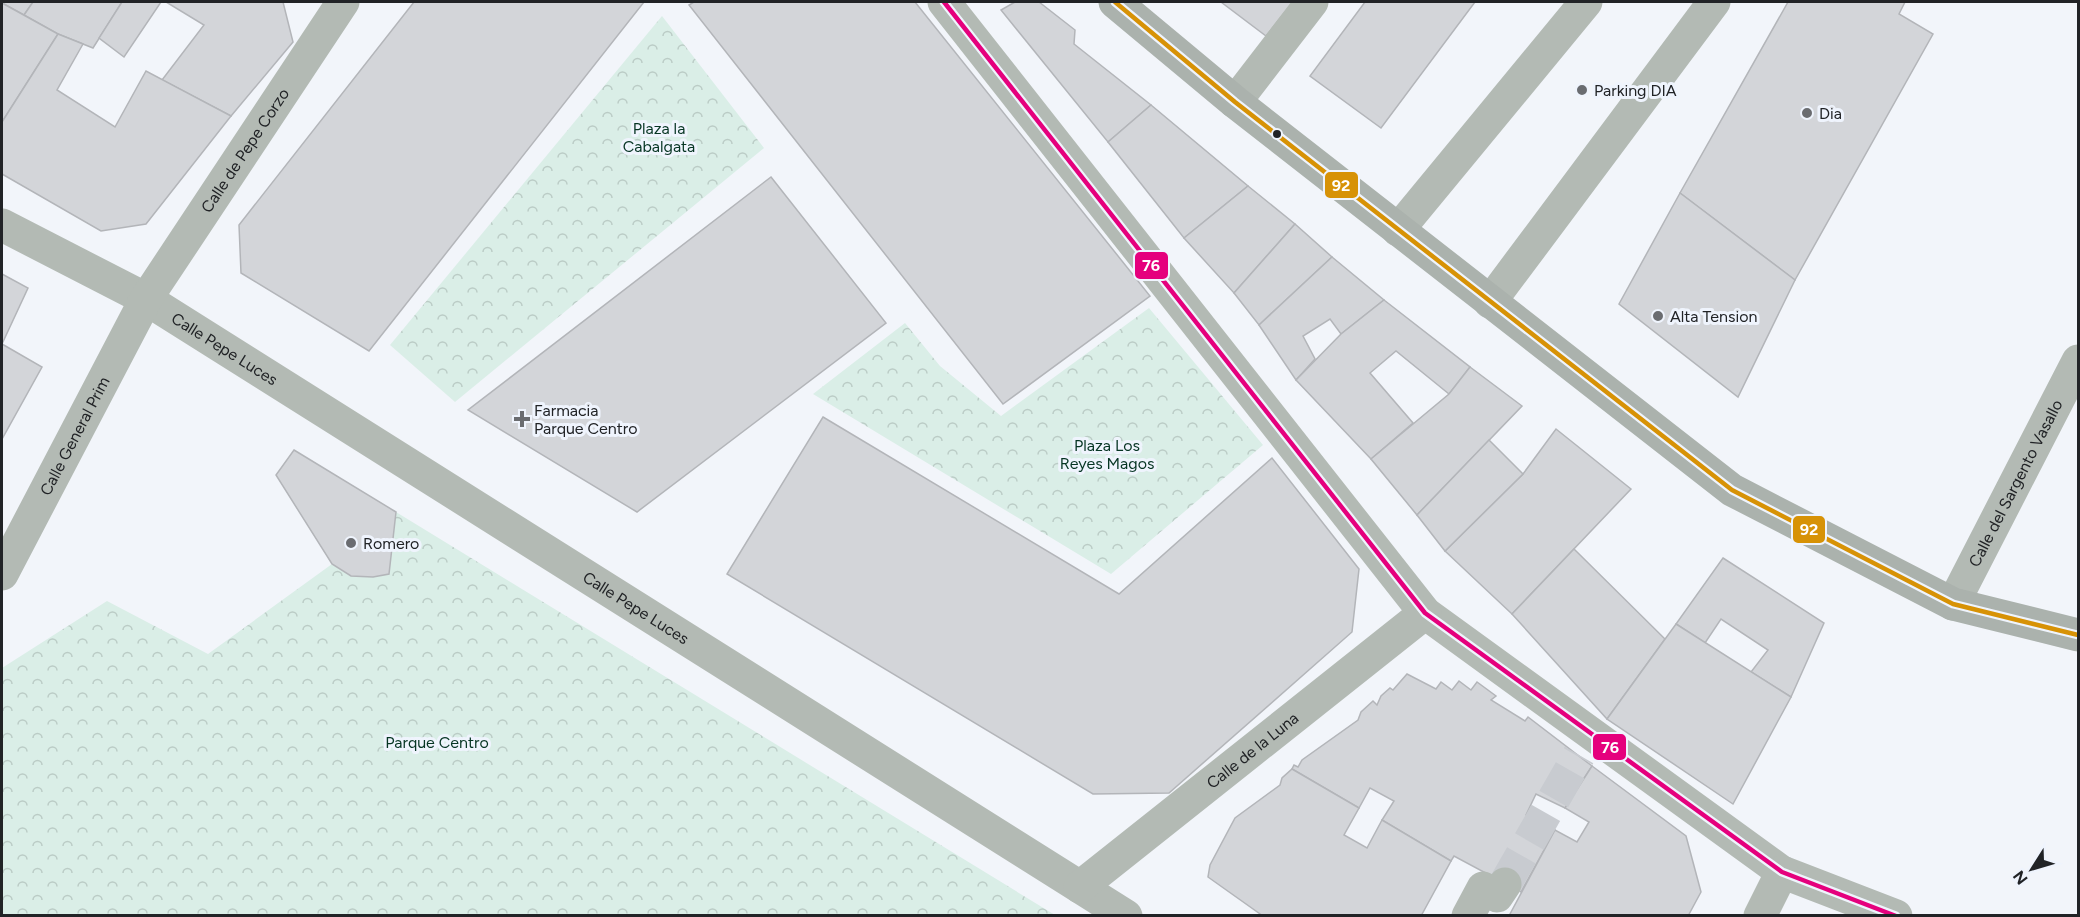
<svg xmlns="http://www.w3.org/2000/svg" width="2080" height="917" viewBox="0 0 2080 917" font-family="Figtree,sans-serif">
<style>
.park{fill:url(#park-crowns)}
.building{fill:#d3d5d9;stroke:#b3b5b9;stroke-width:1.5}
.lines{fill:none;stroke-linecap:round;stroke-linejoin:round}
.minor-tunnel{stroke:#c8cbd0;stroke-width:33;stroke-dasharray:33 16;stroke-linecap:butt}
.minor{stroke:#b3bab4;stroke-width:33}
.major{stroke:#abb2ad;stroke-width:33}
.bus-1-casing{stroke:#eff4fd;stroke-width:9}
.bus-2-casing{stroke:#eff4fd;stroke-width:9}
.bus-1{stroke:#e5007d;stroke-width:4.5}
.bus-2{stroke:#d79206;stroke-width:4.5}
.poi-dot{fill:#6a6c70;stroke:#eff4fd;stroke-width:2}
.bus-dot{fill:#212326;stroke:#eff4fd;stroke-width:2}
.labels{text-anchor:middle;dominant-baseline:central;stroke-width:6;stroke-linejoin:round;paint-order:stroke}
.poi-label{font-size:16px;fill:#212326;stroke:#eff4fd;text-anchor:start}
.park-label{font-size:16px;fill:#063523;stroke:#eff4fd}
.street-label{font-size:16px;fill:#212326;stroke:#eff4fd}
.line-badge{stroke:#eff4fd;stroke-width:2}
.badge-label{font-size:16px;text-anchor:middle;font-weight:bold;fill:#fff}
</style>
<defs>
<pattern id="park-crowns" width="20" height="18" patternUnits="userSpaceOnUse" patternTransform="scale(1.5)"><rect width="20" height="18" fill="#daeee7"/><path d="M2 6a3 3 0 1 1 6 0M12 15a3 3 0 1 1 6 0" fill="none" stroke="#bbccc6"/></pattern>
</defs>
<rect width="100%" height="100%" fill="#f2f5fa"/>
<!-- park -->
<g class="park">
<path d="M662 16 764 148 455 402 390 345Z"/>
<path d="M1149 308 1263 445 1111 574 813 394 905 323 940 366 1001 416Z"/>
<path d="M396 512 1055 915 2 916V668L107 601 208 654 332 564C355 578 363 579 389 574Z"/>
</g>
<!-- building -->
<g class="building">
<path d="M2 2H33L24 15 2 3Z"/>
<path d="M33 2H122L93 48 58 34 24 15Z"/>
<path d="M122 2H161L124 57 99 38Z"/>
<path d="M166 2H283L293 42 231 116 162 80 204 25Z"/>
<path d="M414 2H644L369 351 241 273 239 225Z"/>
<path d="M694 2H915L1150 296 1003 404 689 5Z"/>
<path d="M1015 2H1039L1075 30 1074 44 1151 105 1108 142 1001 10Z"/>
<path d="M1221 2H1293L1266 36Z"/>
<path d="M1365 2H1475L1381 128 1310 76Z"/>
<path d="M1788 2H1905L1899 14 1933 34 1795 280 1680 193Z"/>
<path d="M2 3 58 34 2 122Z"/>
<path d="M58 34 83 44 57 90 115 127 146 71 231 116 146 224 101 231 2 174V122Z"/>
<path d="M1151 105 1248 186 1184 238 1108 142Z"/>
<path d="M771 177 886 323 637 512 468 410Z"/>
<path d="M1248 186 1295 224 1234 293 1184 238Z"/>
<path d="M1680 193 1795 280 1738 397 1619 304Z"/>
<path d="M1295 224 1332 257 1259 325 1234 293Z"/>
<path d="M1332 257 1384 300 1341 334 1330 319 1303 336 1315 359 1296 380 1259 325Z"/>
<path d="M2 274 28 288 2 344Z"/>
<path d="M1384 300 1470 367 1449 394 1396 351 1370 373 1413 423 1371 459 1296 380 1341 334Z"/>
<path d="M2 344 42 367 2 439Z"/>
<path d="M1470 367 1522 406 1417 515 1371 459 1449 394Z"/>
<path d="M823 417 1119 594 1272 458 1359 569 1352 632 1169 793 1093 794 727 574Z"/>
<path d="M1556 429 1631 489 1512 614 1445 551 1523 474Z"/>
<path d="M1489 440 1523 474 1445 551 1417 515Z"/>
<path d="M294 450 396 512 389 574 373 577 351 576 332 564 276 475Z"/>
<path d="M1574 549 1665 639 1607 719 1512 614Z"/>
<path d="M1723 558 1824 623 1791 697 1751 672 1768 650 1721 619 1705 643 1676 624Z"/>
<path d="M1676 624 1791 697 1733 804 1607 719Z"/>
<path d="M1407 674 1436 689 1441 682 1452 690 1459 681 1471 690 1477 682 1496 696 1491 700 1525 721 1528 717 1592 766 1565 808 1536 794 1526 815 1555 830 1521 892 1454 856 1451 861 1382 820 1394 801 1370 788 1359 808 1292 769 1294 765 1298 767 1302 760 1358 720 1361 712 1373 701 1377 705 1381 696 1390 688 1393 690Z"/>
<path d="M1592 766 1686 836 1701 892 1688 916H1513L1510 914 1555 830 1577 842 1589 822 1565 808Z"/>
<path d="M1292 769 1359 808 1344 835 1367 848 1382 820 1451 861 1421 916H1263L1208 877 1210 865 1235 818 1280 785 1282 778Z"/>
</g>
<g class="lines">
<!-- minor-tunnel -->
<path class="minor-tunnel" d="M1505 884 1579 755"/>
<!-- minor -->
<g class="minor">
<path d="M944 2 1425 613 1782 872 1896 916"/>
<path d="M1235 102 1312 2"/>
<path id="s1" d="M2 225 146 299 1126 916"/>
<path d="M1398 230 1586 2"/>
<path d="M1490 302 1714 2"/>
<path id="s2" d="M2 574 146 299 343 2"/>
<path id="s3" d="M1953 604 2078 361"/>
<path id="s4" d="M1080 887 1425 613"/>
<path d="M1468 916 1483 888 1497 896 1505 884"/>
<path d="M1760 916 1782 872"/>
</g>
<!-- major -->
<path class="major" d="M1115 2 1235 102 1732 490 1953 604 2078 635"/>
<!-- bus-1 casing -->
<g class="bus-1-casing">
<path id="bus-1" d="M944 2 1425 613 1782 872 1896 916"/>
</g>
<!-- bus-2 casing -->
<g class="bus-2-casing">
<path id="bus-2" d="M1115 2 1235 102 1732 490 1953 604 2078 635"/>
</g>
<!-- bus-1 -->
<use href="#bus-1" class="bus-1"/>
<!-- bus-2 -->
<use href="#bus-2" class="bus-2"/>
</g>
<!-- markers -->
<g class="poi-dot">
<circle cx="1582" cy="90" r="6"/>
<circle cx="1807" cy="113" r="6"/>
<circle cx="1658" cy="316" r="6"/>
<path d="M519 410h6v6h6v6h-6v6h-6v-6h-6v-6h6z"/>
<circle cx="351" cy="543" r="6"/>
</g>
<circle class="bus-dot" cx="1277" cy="134" r="5"/>
<g class="labels">
<!-- poi labels -->
<g class="poi-label">
<text x="1594" y="90">Parking DIA</text>
<text x="1819" y="113">Dia</text>
<text x="1670" y="316">Alta Tension</text>
<text x="534" y="410">Farmacia<tspan x="534" dy="18">Parque Centro</tspan></text>
<text x="363" y="543">Romero</text>
</g>
<!-- park labels -->
<g class="park-label">
<text x="659" y="128">Plaza la<tspan x="659" dy="18">Cabalgata</tspan></text>
<text x="1107" y="445">Plaza Los<tspan x="1107" dy="18">Reyes Magos</tspan></text>
<text x="437" y="742">Parque Centro</text>
</g>
<!-- street labels -->
<g class="street-label">
<text stroke="none"><textPath href="#s2" startOffset="489">Calle de Pepe Corzo</textPath></text>
<text stroke="none"><textPath href="#s1" startOffset="255">Calle Pepe Luces</textPath></text>
<text stroke="none"><textPath href="#s2" startOffset="156">Calle General Prim</textPath></text>
<text stroke="none"><textPath href="#s3" startOffset="136">Calle del Sargento Vasallo</textPath></text>
<text stroke="none"><textPath href="#s1" startOffset="741">Calle Pepe Luces</textPath></text>
<text stroke="none"><textPath href="#s4" startOffset="220">Calle de la Luna</textPath></text>
</g>
</g>
<g class="line-badge">
<rect x="1324" y="171" width="35" height="28" rx="6" fill="#d79206"/>
<rect x="1134" y="251" width="35" height="29" rx="6" fill="#e5007d"/>
<rect x="1792" y="515" width="34" height="29" rx="6" fill="#d79206"/>
<rect x="1592" y="733" width="35" height="28" rx="6" fill="#e5007d"/>
</g>
<g class="badge-label">
<text x="1341" y="191">92</text>
<text x="1151" y="271">76</text>
<text x="1809" y="535">92</text>
<text x="1610" y="753">76</text>
</g>
<!-- border -->
<rect width="2080" height="917" fill="none" stroke="#212326" stroke-width="6"/>
<!-- north arrow -->
<g transform="translate(2032 869) rotate(233)" stroke="#eff4fd" stroke-width="4.5" paint-order="stroke">
<path d="M0-4.5L10 22L0 15L-10 22Z" fill="#212326"/>
<text y="-9" font-size="16" font-weight="bold" text-anchor="middle" fill="#212326">N</text>
</g>
</svg>
